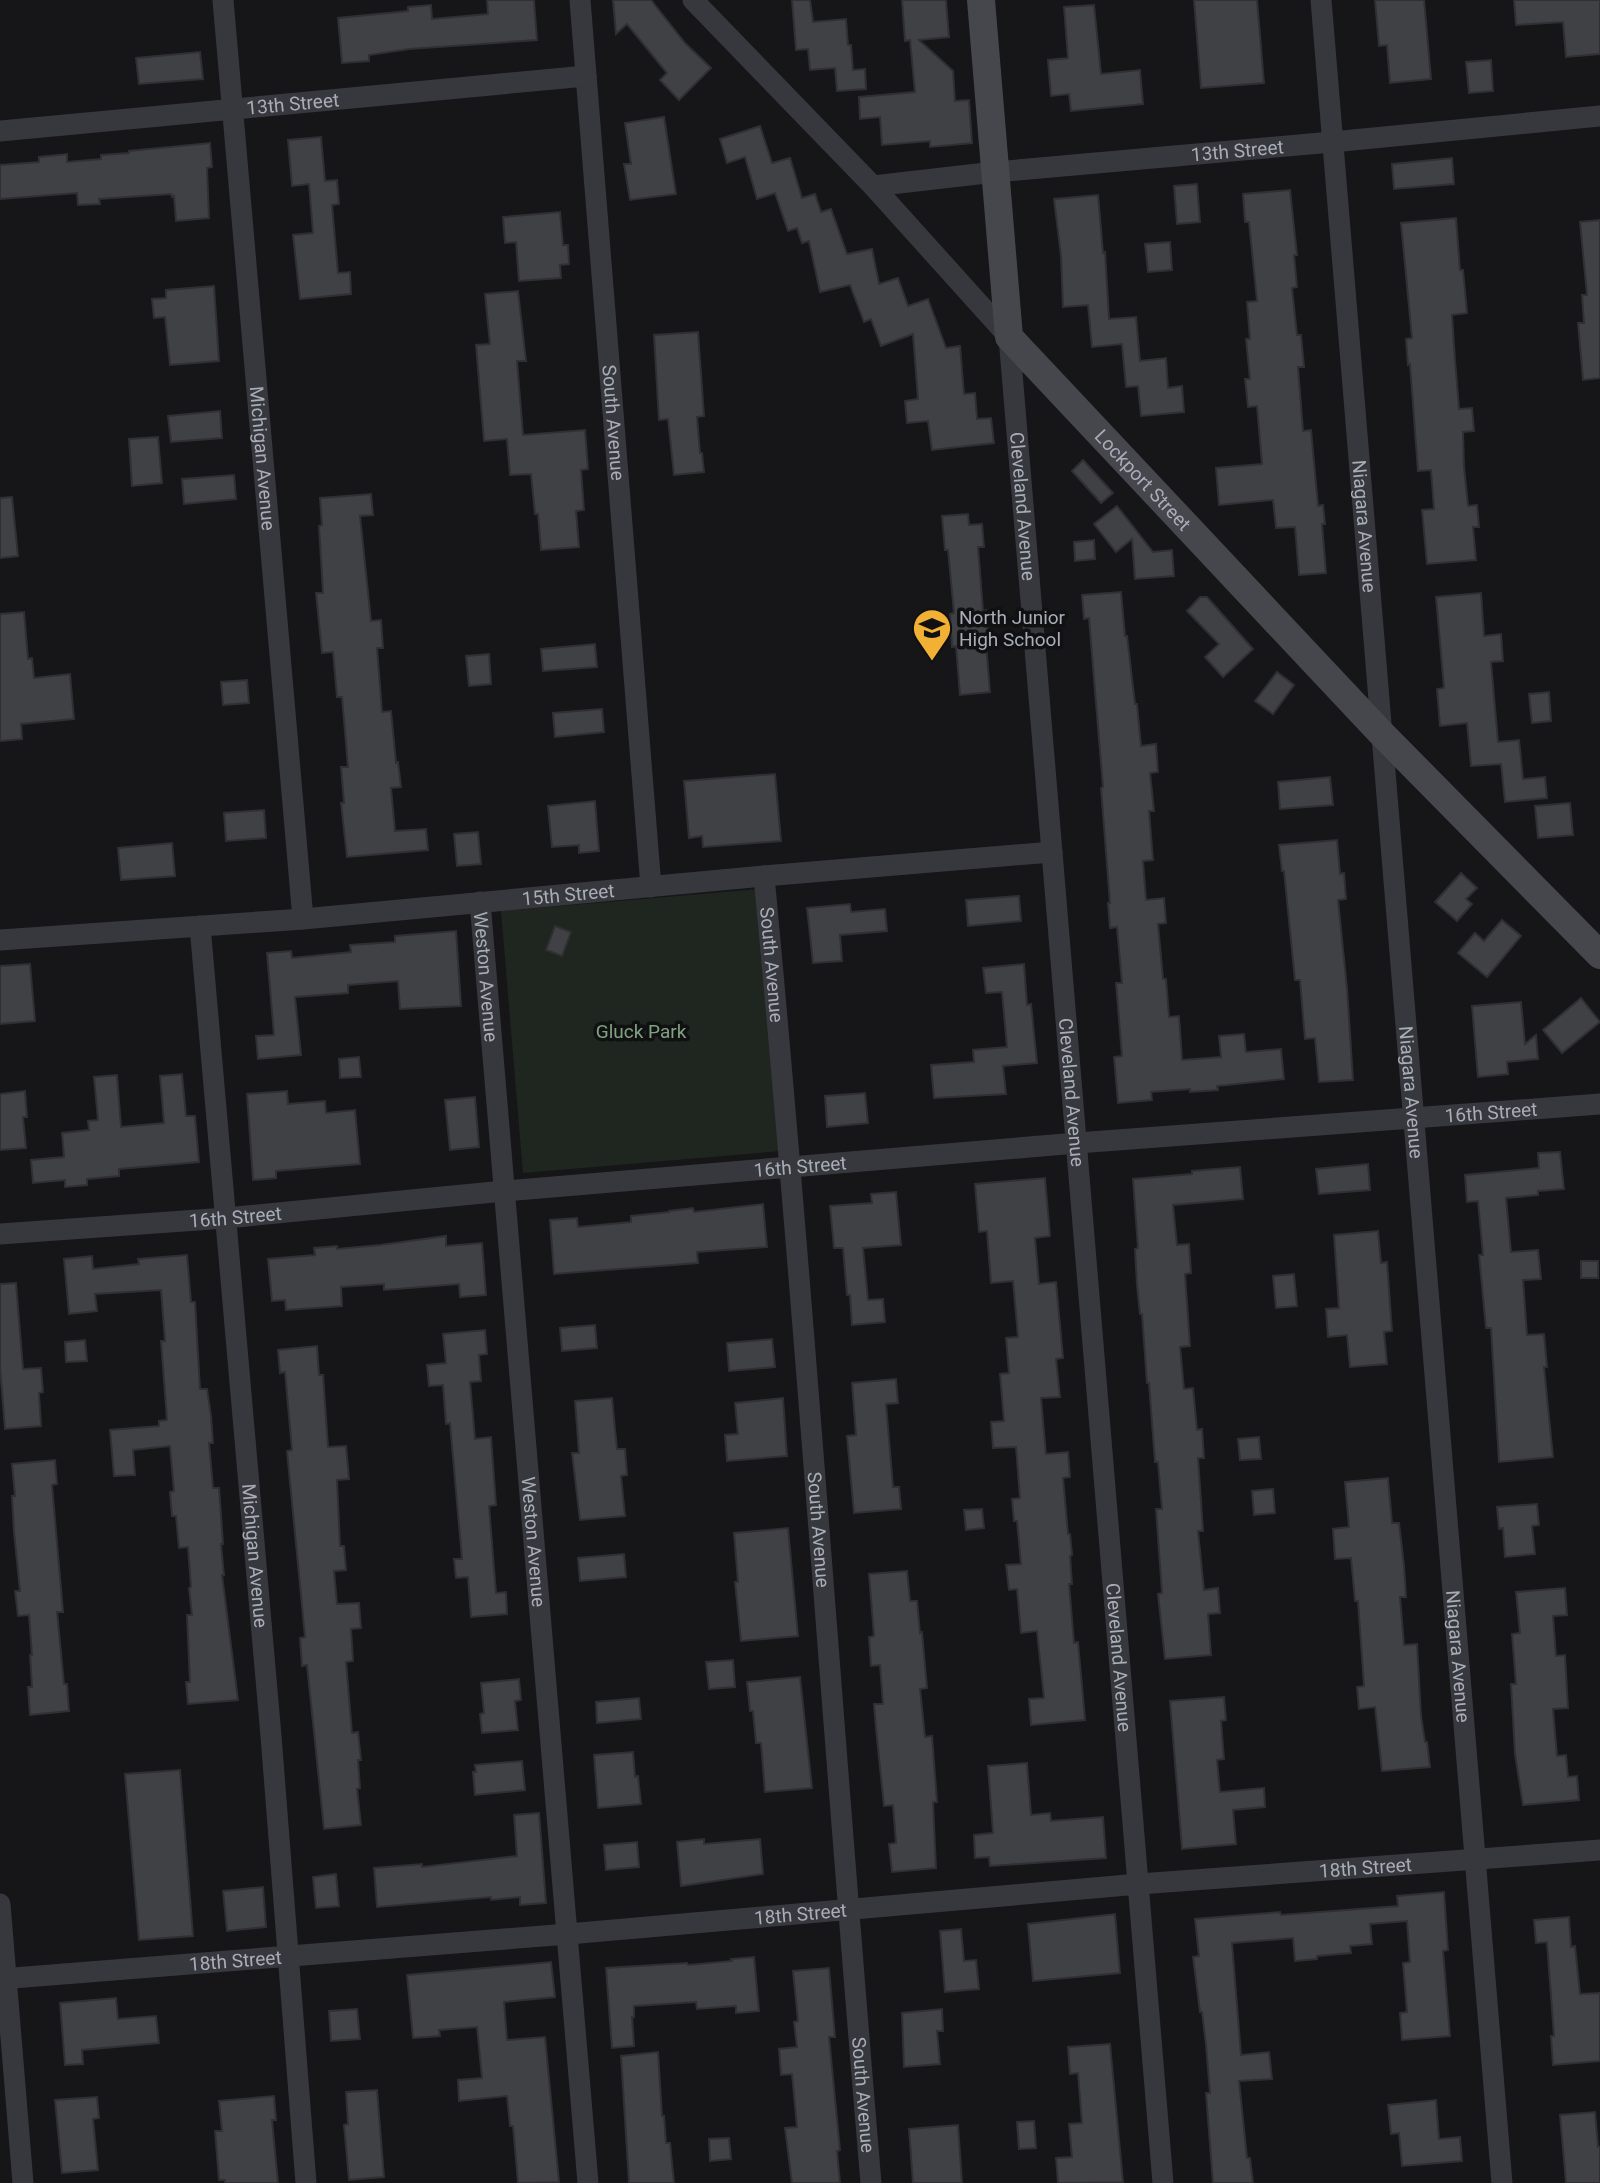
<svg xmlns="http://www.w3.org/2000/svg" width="1600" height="2183" viewBox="0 0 1600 2183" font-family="Roboto,sans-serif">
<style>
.green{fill:#1e261f}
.building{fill:#404145;stroke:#303034;stroke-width:2}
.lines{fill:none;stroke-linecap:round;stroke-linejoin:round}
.minor{stroke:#37383d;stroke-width:21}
.secondary{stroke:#45474d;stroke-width:28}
.labels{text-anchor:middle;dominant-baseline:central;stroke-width:7;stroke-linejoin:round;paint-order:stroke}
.street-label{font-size:19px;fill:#a8adb8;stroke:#111113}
.poi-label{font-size:19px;fill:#a8adb8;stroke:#111113;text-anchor:start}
.park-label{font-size:19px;fill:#7fa381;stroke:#111113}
</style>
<rect width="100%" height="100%" fill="#161618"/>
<!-- green -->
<path class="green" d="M759 889 781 1151 523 1173 501 911Z"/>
<!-- building -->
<g class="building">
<path d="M487 0H534L537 40 409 49 369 55V61L342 63 338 18 408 11V7L431 5 432 19 488 14Z"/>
<path d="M613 0H651L685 43 711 68 679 100 660 80 667 73 627 24 616 34Z"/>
<path d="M792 0H810L813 22 846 19 848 45H851L853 70 865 69 866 89 837 91 835 68 810 70 808 49 796 50Z"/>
<path d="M902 0H946L949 37 919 40 953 71 955 101 969 100 972 143 930 147V141L882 145 880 117 860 119 859 97 915 92 910 40 905 41Z"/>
<path d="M1194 0H1257L1264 83 1201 88Z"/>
<path d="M1375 0H1424L1431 79 1390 83 1387 45 1379 46Z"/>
<path d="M1514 0H1600V54L1566 57 1563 22 1516 25Z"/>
<path d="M1094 5 1101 74 1140 70 1143 104 1071 111 1069 94 1051 96 1048 60 1068 58 1064 7Z"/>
<path d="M200 52 203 79 139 84 136 58Z"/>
<path d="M1491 60 1493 91 1469 93 1466 62Z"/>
<path d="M664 117 676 194 630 200 624 164H631L625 123Z"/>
<path d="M760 126 772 163 790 158 802 198 815 194 821 212 831 209 847 254 872 249 879 284 898 278 908 306 928 299 946 348 960 346 964 394 975 393 977 419 991 418 994 443 932 450 928 421 907 423 905 401 918 399 913 334 881 346 871 319 864 322 850 285 820 292 809 241 802 243 797 228 788 231 775 193 757 199 745 157 727 163 720 139Z"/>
<path d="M321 137 325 181 337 180 339 204 332 205 338 273 350 272 351 294 300 299 293 235 313 233 309 184 292 186 288 140Z"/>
<path d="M210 143 212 167 207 168 209 218 176 221 174 196 172 197 171 194 99 199 100 204 78 205 77 193 0 199V165L39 162V157L67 154V162L101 159V155L129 153V151Z"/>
<path d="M1452 158 1454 184 1394 189 1392 164Z"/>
<path d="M1197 184 1200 222 1177 224 1174 186Z"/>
<path d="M1290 190 1297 255H1294L1297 287 1292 288 1297 335H1301L1304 367H1298L1303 431 1311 430 1318 506 1323 505 1325 524H1322L1326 573 1299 575 1295 527 1276 528 1273 500 1219 505 1216 468 1262 464 1257 406 1248 407 1245 379H1250L1246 339H1250L1247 302 1257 301 1249 222H1245L1243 194Z"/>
<path d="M1098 195 1103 253 1105 252 1109 319 1136 317 1140 361 1166 358 1168 388 1182 386 1184 412 1141 416 1138 386 1126 387 1122 344 1092 347 1088 305 1063 307 1061 256 1054 199Z"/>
<path d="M560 212 563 245H568L569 264 560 265 561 278 519 281 516 242 505 243 503 217Z"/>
<path d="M1456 218 1460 270H1463L1467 313 1452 315 1455 360 1459 409 1472 408 1474 431 1463 432 1464 467 1468 506 1477 505 1479 527H1473L1476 560 1427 564 1422 510 1434 509 1431 470 1418 471 1410 364 1408 365 1406 339 1412 338 1401 223Z"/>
<path d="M1600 220V378L1583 380 1578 323H1584L1582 295H1587L1580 222Z"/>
<path d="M1170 242 1172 270 1148 272 1145 244Z"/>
<path d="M214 286 219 361 170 365 165 317 154 318 152 299 166 298V290Z"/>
<path d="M518 291 526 361H517L523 435 585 430 588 469 581 470 584 510 576 511 579 547 541 550 538 514H535L531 474 510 475 507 439 484 441 476 345 490 344 485 294Z"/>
<path d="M698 332 704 416 697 417 700 453H702L704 472 674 475 668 419 659 420 654 335Z"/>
<path d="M220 411 222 438 171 442 168 416Z"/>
<path d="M158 437 162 483 132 486 129 439Z"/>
<path d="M1083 460 1113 493 1101 503 1072 471Z"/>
<path d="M234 475 236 499 184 504 182 479Z"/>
<path d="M371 494 373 515 360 516 371 621 381 620 383 648H377L382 712 391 711 396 763 398 762 401 787 391 788 395 831 426 829 428 850 347 857 341 803H344L341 767H348L342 697H337L333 652 322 653 316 593H323L319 526 322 525 320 498Z"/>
<path d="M12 497 18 556 0 558V498Z"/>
<path d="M1117 506 1153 552 1172 550 1174 576 1135 579 1132 539 1116 552 1094 524Z"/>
<path d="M968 514 969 525 982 524 984 547H978L983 611 986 610 989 644H986L990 692 960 695 956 646 952 647 950 614 954 613 948 550H945L942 516Z"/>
<path d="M1094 540 1095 559 1075 561 1074 542Z"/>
<path d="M1121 592 1125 636H1127L1135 704H1137L1141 746 1156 744 1158 772 1150 773 1154 811H1149L1153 860 1143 861 1146 900 1164 898 1166 923 1158 924 1163 979H1166L1169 1017 1179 1016 1182 1060 1221 1057 1219 1036 1244 1034 1246 1052 1281 1049 1284 1079 1217 1086 1218 1090 1190 1092V1089L1151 1092 1152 1100 1118 1103 1114 1057 1122 1056 1116 983H1122L1117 927 1110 928 1108 903H1110L1101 788 1103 787 1093 667 1089 618 1084 619 1082 595Z"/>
<path d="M1481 593 1484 636 1501 634 1503 661 1491 662 1498 742 1519 740 1523 779 1545 777 1547 798 1505 802 1501 764 1471 766 1467 723 1440 726 1437 689 1444 688 1436 597Z"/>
<path d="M1200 597H1207L1253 649 1223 677 1205 657 1219 644 1187 611Z"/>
<path d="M24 612 28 659 32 658 34 678 70 674 74 719 21 724 22 739 0 741V614Z"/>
<path d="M595 644 597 667 543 671 541 649Z"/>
<path d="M489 654 491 684 469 686 466 656Z"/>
<path d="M1277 672 1294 685 1273 714 1255 701Z"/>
<path d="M247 680 249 703 223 705 221 682Z"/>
<path d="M1549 692 1551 721 1532 723 1529 694Z"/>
<path d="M602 709 604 732 555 737 553 713Z"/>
<path d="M775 774 781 841 703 847 702 836 689 838 684 781Z"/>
<path d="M1330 777 1333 805 1280 809 1278 782Z"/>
<path d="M595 801 599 851 579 853V845L552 847 548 806Z"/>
<path d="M1570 803 1573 835 1538 838 1535 806Z"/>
<path d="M264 810 266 838 226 841 224 813Z"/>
<path d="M478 832 481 864 457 866 454 834Z"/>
<path d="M1337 840 1340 874 1344 873 1346 899 1338 900 1347 988 1353 1080 1319 1082 1315 1038 1305 1039 1300 980H1295L1284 871H1282L1279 845Z"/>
<path d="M172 843 175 876 121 880 118 848Z"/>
<path d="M1461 873 1477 888 1466 899 1472 904 1457 921 1435 902Z"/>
<path d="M1019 896 1021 921 968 926 966 900Z"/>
<path d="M850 904 851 912 885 909 887 931 840 935 842 961 813 963 807 908Z"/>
<path d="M1502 920 1521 936 1487 977 1458 953 1475 933 1484 941Z"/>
<path d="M555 926 571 932 562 956 546 950Z"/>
<path d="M456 931 461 1006 400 1009 398 981 348 985V993L295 997 301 1055 258 1059 256 1036 274 1035 267 953 291 951 292 958 351 952 350 945 395 942V936Z"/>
<path d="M30 964 35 1021 0 1024V966Z"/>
<path d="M1024 964 1027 1005 1031 1004 1037 1063 1003 1066 1006 1094 934 1098 931 1065 974 1062 973 1050 1007 1047 1002 992 986 993 983 968Z"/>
<path d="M1581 998 1600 1022 1562 1053 1543 1030Z"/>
<path d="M1521 1002 1525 1044 1536 1035 1538 1059 1507 1062 1508 1074 1478 1077 1472 1006Z"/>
<path d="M359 1057 361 1077 340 1078 339 1059Z"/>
<path d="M182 1074 186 1116H195L199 1162 119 1169V1176L87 1179V1185L65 1187V1180L33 1183 31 1160 64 1157 62 1133 89 1130 88 1121 98 1120 94 1077 117 1075 121 1127 164 1123 160 1076Z"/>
<path d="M25 1091 27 1117H23L26 1148 0 1150V1094Z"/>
<path d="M287 1091 288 1104 325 1101 326 1113 355 1110 360 1164 276 1171V1178L253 1180 247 1094Z"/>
<path d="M865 1093 868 1123 827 1127 825 1096Z"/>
<path d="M475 1097 479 1147 450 1150 445 1100Z"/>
<path d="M1560 1152 1564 1189 1538 1191V1195L1506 1198 1511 1252 1538 1250 1541 1279 1523 1280 1527 1335 1544 1334 1547 1367H1544L1553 1457 1499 1462 1491 1328H1486L1479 1255H1483L1478 1201 1467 1202 1465 1175 1539 1168 1538 1153Z"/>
<path d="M1368 1164 1370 1190 1319 1194 1316 1169Z"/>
<path d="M1240 1167 1243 1199 1173 1205 1177 1245 1189 1244 1191 1273 1185 1274 1190 1346 1180 1347 1184 1389 1193 1388 1197 1430 1202 1429 1204 1458H1198L1203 1531H1198L1204 1590 1218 1588 1220 1613 1208 1614 1211 1655 1165 1659 1158 1594 1162 1593 1156 1509H1162L1158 1462H1155L1149 1383H1147L1142 1314H1140L1137 1285 1135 1249 1138 1248 1133 1179 1192 1174V1171Z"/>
<path d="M1045 1178 1050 1236 1035 1238 1039 1284 1056 1282 1063 1358 1056 1359 1060 1397 1041 1398 1046 1454 1068 1452 1070 1477 1063 1478 1068 1534H1070L1072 1555 1070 1556 1072 1584H1069L1074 1643 1078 1642 1085 1720 1031 1725 1029 1699 1044 1698 1037 1631 1021 1633 1017 1589 1009 1590 1006 1565 1021 1564 1017 1521H1014L1012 1499 1020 1498 1016 1447 993 1448 991 1422 1004 1421 1000 1374 1009 1373 1006 1338 1018 1337 1013 1281 991 1283 987 1231 979 1232 975 1184Z"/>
<path d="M896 1192 901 1245 863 1248 868 1300 883 1299 885 1322 852 1325 850 1295H847L843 1248H834L830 1206 872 1203 871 1194Z"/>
<path d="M763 1204 767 1247 697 1252 698 1263 554 1274 550 1220 577 1218 578 1227 631 1222V1216L669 1212V1211L693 1208 694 1212Z"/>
<path d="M1378 1231 1381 1263 1387 1262 1392 1331 1384 1332 1387 1364 1350 1367 1347 1335 1328 1337 1326 1309 1339 1308 1334 1235Z"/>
<path d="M446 1236V1246L482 1243 486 1295 460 1297 459 1284 384 1290V1284L341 1287 342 1306 286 1310 285 1300 272 1301 268 1259 315 1255 314 1248 337 1246V1249L380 1245Z"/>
<path d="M187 1255 191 1302H195L200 1389H207L211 1416 213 1443H209L213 1488H219L223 1544H221L224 1575H222L238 1700 188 1704 186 1682H190L187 1615H192L189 1588 191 1587 188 1547 179 1548 176 1516H172L170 1492 174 1491 170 1446 133 1450 135 1475 114 1476 110 1430 159 1426V1421L167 1420 161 1341H165L161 1290 95 1294 97 1311 69 1314 64 1259 92 1256 93 1269 139 1264 138 1259Z"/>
<rect x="1581" y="1261" width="17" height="17"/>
<path d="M1294 1274 1297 1306 1276 1308 1273 1276Z"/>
<path d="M16 1283 23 1369 41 1368 43 1392 39 1393 41 1426 5 1429 0 1367V1284Z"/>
<path d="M595 1325 597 1348 562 1351 560 1328Z"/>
<path d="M485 1330 487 1354 479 1355 481 1381 470 1382 475 1439 491 1437 496 1505 489 1506 496 1593 506 1592 507 1614 471 1617 468 1577 456 1578 454 1559H462L450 1423 446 1424 443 1385 429 1386 427 1365 446 1363 443 1334Z"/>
<path d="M772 1339 775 1367 729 1371 727 1343Z"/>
<path d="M85 1340 87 1361 66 1362 65 1342Z"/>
<path d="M317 1346 319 1375H323L328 1447 346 1446 349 1479 337 1480 340 1546H344L346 1570 334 1571 337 1604 359 1603 361 1628 351 1629 353 1661 346 1662 352 1733 358 1732 361 1760H358L360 1788 357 1789 361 1825 324 1829 307 1665 302 1666 300 1638 305 1637 287 1451 292 1450 285 1372 280 1373 278 1350Z"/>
<path d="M896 1379 898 1403 886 1404 893 1487H899L901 1509 854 1513 847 1436 856 1435 852 1383Z"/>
<path d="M612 1398 617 1449H625L627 1475 621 1476 625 1516 580 1520 572 1453H579L575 1401Z"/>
<path d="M783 1398 787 1456 727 1461 725 1435 738 1434 735 1403Z"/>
<path d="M1259 1437 1261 1459 1240 1460 1238 1439Z"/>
<path d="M55 1460 57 1484 52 1485 63 1612H57L64 1684H67L69 1711 30 1715 28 1687H32L30 1655H32L29 1615 18 1616 15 1591H20L14 1532 12 1496H15L12 1464Z"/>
<path d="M1388 1478 1392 1523H1399L1404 1566 1406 1597H1400L1404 1645 1417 1644 1421 1716 1425 1742H1427L1430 1767 1382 1771 1375 1707 1359 1709 1357 1687 1364 1686 1358 1601H1355L1351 1558 1335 1559 1333 1529 1349 1527 1345 1482Z"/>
<path d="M1273 1489 1275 1513 1254 1515 1252 1491Z"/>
<path d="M1537 1504 1539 1525 1532 1526 1535 1554 1505 1557 1503 1528 1499 1529 1497 1507Z"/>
<path d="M982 1509 984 1528 966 1530 964 1510Z"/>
<path d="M788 1528 798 1636 741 1641 735 1582H738L734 1533Z"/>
<path d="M624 1554 626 1577 580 1581 578 1558Z"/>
<path d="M907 1571 910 1601H917L920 1633 922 1632 927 1688 920 1689 925 1737 932 1736 937 1802H933L936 1868 892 1872 889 1844 896 1843 893 1805 884 1806 876 1729 874 1704H883L880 1665 871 1666 869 1637 874 1636 869 1574Z"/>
<path d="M1565 1588 1567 1615 1553 1616 1556 1656 1565 1655 1568 1708 1553 1709 1557 1756 1566 1755 1568 1777 1577 1776 1579 1800 1523 1805 1515 1754 1511 1684H1516L1512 1634 1520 1633 1516 1592Z"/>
<path d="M733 1660 735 1687 709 1689 706 1662Z"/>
<path d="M800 1677 812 1788 765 1792 761 1743H756L753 1711H750L747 1682Z"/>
<path d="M519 1679 521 1700 515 1701 518 1730 482 1733 480 1714 484 1713 481 1683Z"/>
<path d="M1224 1697 1226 1720 1221 1721 1224 1759 1217 1760 1220 1792 1264 1788 1265 1807 1233 1810 1236 1844 1182 1849 1170 1701Z"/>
<path d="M639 1698 641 1719 597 1723 596 1702Z"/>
<path d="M633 1752 635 1777 638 1776 641 1804 598 1808 594 1755Z"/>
<path d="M522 1761 525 1790 475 1795 473 1772H476L475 1765Z"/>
<path d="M1027 1763 1031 1815 1050 1813 1051 1821 1103 1817 1106 1858 990 1866 989 1857 975 1858 974 1835 993 1833 988 1766Z"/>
<path d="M180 1770 193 1936 139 1940 125 1774Z"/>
<path d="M539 1813 546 1903 520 1905V1897L491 1900V1897L377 1907 374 1868 422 1864V1867L517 1856 514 1815Z"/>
<path d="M704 1839V1844L760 1839 763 1874 681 1886 677 1842Z"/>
<path d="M637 1842 639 1867 606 1870 604 1845Z"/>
<path d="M336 1874 339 1906 316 1908 313 1877Z"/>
<path d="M263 1887 266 1927 227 1931 223 1891Z"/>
<path d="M1444 1892 1448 1950 1443 1951 1450 2036 1402 2040 1400 2013 1407 2012 1403 1963 1410 1962 1407 1921 1370 1924 1372 1944 1350 1946 1351 1953 1317 1956V1959L1295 1961 1293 1938 1232 1943 1241 2055 1269 2052 1272 2079 1239 2081 1247 2158H1250L1253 2183H1213L1206 2093H1210L1206 2045 1202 2012H1200L1193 1957 1199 1956 1195 1919 1280 1912 1281 1915 1398 1906 1397 1896Z"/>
<path d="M1115 1914 1120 1973 1033 1981 1028 1924Z"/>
<path d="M1569 1917 1571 1947 1575 1946 1580 1994 1600 1993V2061L1553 2065 1551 2036H1554L1547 1942 1536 1943 1534 1920Z"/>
<path d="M961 1929 964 1961 976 1960 979 1989 945 1992 940 1931Z"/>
<path d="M754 1957 759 2011 736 2013V2006L697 2009 696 2002 634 2006V2017H632L634 2046 612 2048 606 1968 687 1963 688 1965 732 1961 731 1959Z"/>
<path d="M551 1962 555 1997 504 2002 507 2040 545 2037 559 2182 518 2183 513 2126H510L507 2096 459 2101 458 2080 482 2078 477 2027 439 2030 440 2036 413 2038 407 1975Z"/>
<path d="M829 1968 835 2037H829L840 2150 837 2151 840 2183H792L785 2128 797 2127 792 2074 781 2075 779 2049 797 2047 794 2022 798 2021 793 1971Z"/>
<path d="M116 1998 118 2019 156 2016 159 2043 82 2050 83 2064 65 2065 60 2003Z"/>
<path d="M357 2009 360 2039 331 2041 329 2011Z"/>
<path d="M942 2009 943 2031H937L940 2064 904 2067 902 2013Z"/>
<path d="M1110 2044 1123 2182 1058 2183 1056 2158 1072 2157 1069 2124 1082 2123 1078 2073 1070 2074 1068 2047Z"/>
<path d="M658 2052 662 2116H664L666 2143H670L674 2183H629L621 2056Z"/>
<path d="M377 2090 384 2177 349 2180 344 2125 348 2124 346 2092Z"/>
<path d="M274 2096 276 2120H272L278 2183H225V2180H219L215 2131H222L219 2101Z"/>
<path d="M97 2097 99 2118 93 2119 98 2170 62 2173 55 2100Z"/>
<path d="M1436 2100 1439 2139 1460 2137 1462 2161 1402 2166 1399 2133 1391 2134 1388 2105Z"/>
<path d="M1595 2112 1598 2147H1600V2183H1566L1560 2115Z"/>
<path d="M1034 2121 1036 2148 1019 2149 1017 2122Z"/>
<path d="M958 2125 962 2183H913L909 2129Z"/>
<path d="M729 2138 731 2159 710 2161 709 2139Z"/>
</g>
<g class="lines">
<!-- minor -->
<g class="minor">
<path id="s1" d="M223 0 303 919"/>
<path id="s2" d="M580 0 651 887"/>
<path id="s3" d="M693 0 873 186 1009 337 1163 2183"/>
<path id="s4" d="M1321 0 1502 2183"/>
<path id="s5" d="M0 131 586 76"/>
<path id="s6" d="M873 186 995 172 1332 142 1600 116"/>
<path id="s7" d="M764 876C805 1311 834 1747 871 2183"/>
<path id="s8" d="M480 902 588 2183"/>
<path id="s9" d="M200 926 271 1736 306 2183"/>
<path id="s10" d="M0 940 303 919 764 876 1052 852"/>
<path id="s11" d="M0 1234 226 1218 504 1191 1077 1143 1600 1104"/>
<path d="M0 1904 23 2183"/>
<path id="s12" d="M0 1979 568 1934 1139 1884 1600 1850"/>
</g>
<!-- secondary -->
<path class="secondary" id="s13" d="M981 0 1009 337 1381 733 1600 955"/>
</g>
<!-- icons -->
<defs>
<g id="school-pin" transform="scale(2.0125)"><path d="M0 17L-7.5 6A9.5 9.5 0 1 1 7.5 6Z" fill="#f2b134" stroke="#111113"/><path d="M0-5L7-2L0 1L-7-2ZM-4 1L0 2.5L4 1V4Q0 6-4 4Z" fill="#111"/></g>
</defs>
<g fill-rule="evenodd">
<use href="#school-pin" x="932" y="628"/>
</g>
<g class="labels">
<!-- street labels -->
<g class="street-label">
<text stroke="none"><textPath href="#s5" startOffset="294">13th Street</textPath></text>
<text stroke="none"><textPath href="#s6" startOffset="366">13th Street</textPath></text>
<text stroke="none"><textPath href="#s2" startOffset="424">South Avenue</textPath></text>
<text stroke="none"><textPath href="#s1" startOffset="460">Michigan Avenue</textPath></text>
<text stroke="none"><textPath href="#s13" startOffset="534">Lockport Street</textPath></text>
<text stroke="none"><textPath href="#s3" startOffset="632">Cleveland Avenue</textPath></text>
<text stroke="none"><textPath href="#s4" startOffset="528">Niagara Avenue</textPath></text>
<text stroke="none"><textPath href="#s10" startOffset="570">15th Street</textPath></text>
<text stroke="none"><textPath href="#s7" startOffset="89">South Avenue</textPath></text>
<text stroke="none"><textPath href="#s8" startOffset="75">Weston Avenue</textPath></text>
<text stroke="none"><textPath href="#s3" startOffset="1220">Cleveland Avenue</textPath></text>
<text stroke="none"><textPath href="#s4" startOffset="1096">Niagara Avenue</textPath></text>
<text stroke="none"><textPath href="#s11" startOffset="1496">16th Street</textPath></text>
<text stroke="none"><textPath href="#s11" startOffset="803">16th Street</textPath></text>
<text stroke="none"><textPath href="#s11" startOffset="236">16th Street</textPath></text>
<text stroke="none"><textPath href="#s7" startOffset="656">South Avenue</textPath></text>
<text stroke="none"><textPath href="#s8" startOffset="642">Weston Avenue</textPath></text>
<text stroke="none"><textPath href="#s9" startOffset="632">Michigan Avenue</textPath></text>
<text stroke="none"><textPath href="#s3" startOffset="1787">Cleveland Avenue</textPath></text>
<text stroke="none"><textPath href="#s4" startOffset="1662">Niagara Avenue</textPath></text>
<text stroke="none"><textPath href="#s12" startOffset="1370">18th Street</textPath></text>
<text stroke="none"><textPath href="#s12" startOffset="803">18th Street</textPath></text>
<text stroke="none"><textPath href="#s12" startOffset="236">18th Street</textPath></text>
<text stroke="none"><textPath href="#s7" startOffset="1223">South Avenue</textPath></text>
</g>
<!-- poi labels -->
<g class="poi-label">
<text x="959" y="617">North Junior<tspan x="959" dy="22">High School</tspan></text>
</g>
<!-- park labels -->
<g class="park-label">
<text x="641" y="1031">Gluck Park</text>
</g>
</g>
</svg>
